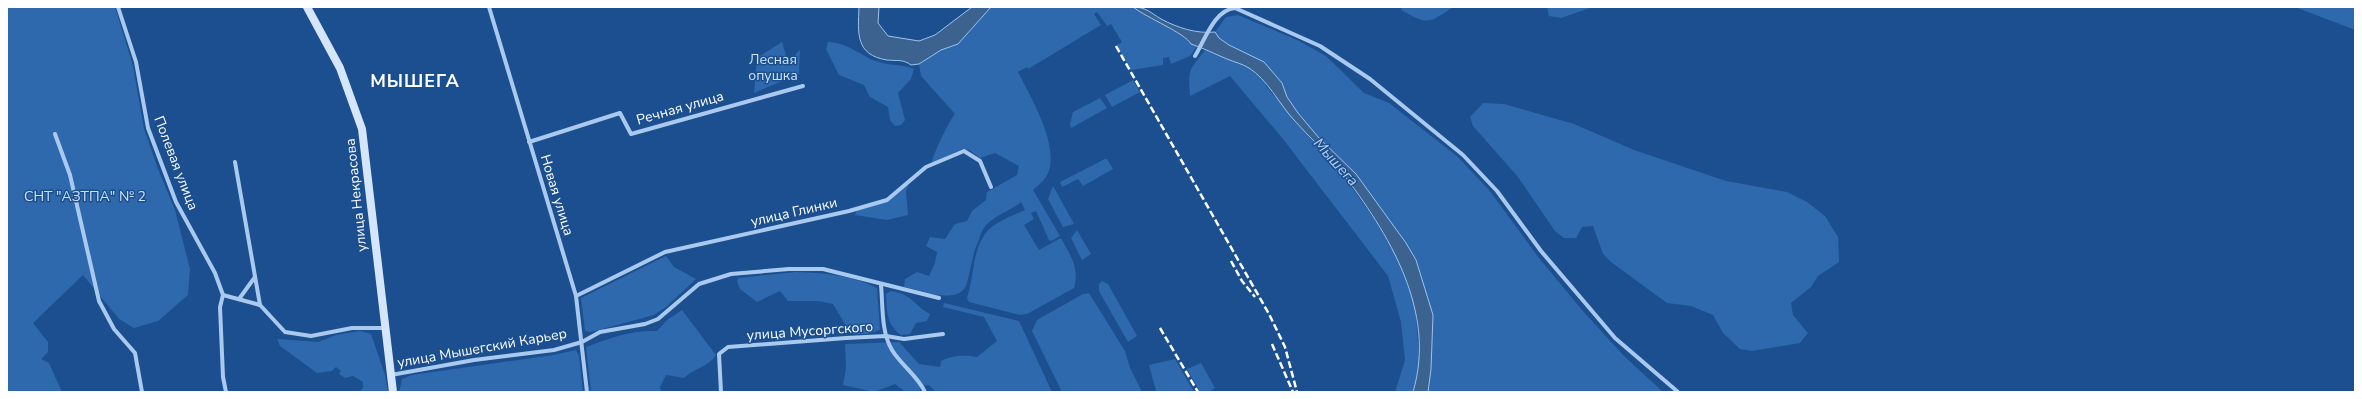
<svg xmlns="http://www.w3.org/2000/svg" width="2362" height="399" viewBox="0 0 2362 399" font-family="'Nunito Sans',sans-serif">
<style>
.green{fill:#2e69ad}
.water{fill:#3c6290;stroke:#9cc4f0}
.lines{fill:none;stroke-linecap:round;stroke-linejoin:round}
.street{stroke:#a9c9ee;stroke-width:4}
.secondary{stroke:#d6e6fa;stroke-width:8}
.rail{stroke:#fff;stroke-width:2.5;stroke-dasharray:7 3;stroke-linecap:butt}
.labels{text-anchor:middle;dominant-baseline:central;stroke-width:3;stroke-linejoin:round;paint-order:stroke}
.park-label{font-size:14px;fill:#cfe3fa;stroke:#1b4f8f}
.street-label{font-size:14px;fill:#fff;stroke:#1b4f8f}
.water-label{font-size:15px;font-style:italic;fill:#b5d3f5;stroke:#1b4f8f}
.district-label{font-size:18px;font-weight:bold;letter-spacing:1px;fill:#fff;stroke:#1b4f8f}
</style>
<rect width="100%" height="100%" fill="#1b4f8f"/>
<!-- green -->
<g class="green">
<path d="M7 7H115L133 66 144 129 158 169 175 210 190 269 188 295 158 321 134 328 119 319 83 275 33 323 48 342V352L41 359 49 363 62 392H7Z"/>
<path d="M991 7H1133C1147 18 1185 33 1191 44L1197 46 1190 56 1171 64 1169 57 1163 58V65L1131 70 1117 45 1122 42 1111 24 1107 26 1097 12 1094 14 1101 25 1028 69 1027 67 1018 72C1030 96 1063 150 1046 177 1043 182 1037 186 1033 190L1060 236 1051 241 1049 240 1036 211 1031 213 1034 219 1024 225 1039 250 1061 238C1070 255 1080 268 1074 288L1027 314 1020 315 969 302 967 298C974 278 972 252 985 234 994 222 1012 216 1025 210L1021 202C1010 211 996 215 986 225 982 229 980 237 978 242 972 255 971 269 967 283 960 307 921 290 904 287L905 279 917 272 929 276 935 263 937 252 926 246 930 237 945 239 955 224 967 221 972 211 986 200 987 192 1017 175 1019 166 995 153 980 158 969 150 962 149 932 163C932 156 950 119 955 114L921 76 919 64 941 50 958 44Z"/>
<path d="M1402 7H1453C1428 24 1428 25 1401 10Z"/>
<path d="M1547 7H1593L1561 18 1549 16Z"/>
<path d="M2295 7H2355V30Z"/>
<path d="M1238 15 1297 40 1326 56 1364 93 1389 103 1458 157 1489 190 1539 258 1582 310 1624 356 1663 392H1428L1431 369 1433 315 1416 260 1406 243 1356 174 1319 138 1298 113 1287 97 1282 83 1264 62 1229 45 1219 38 1215 32 1226 17Z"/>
<path d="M782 42 788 62 800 50 799 74 754 93 757 58Z"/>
<path d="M828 42C852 43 862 59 883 63 894 66 903 64 914 69L911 79 898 93 905 120 901 125 895 126 890 120 888 107 870 97 864 85 839 75 826 49Z"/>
<path d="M1205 50 1248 67 1260 77 1273 95 1283 103 1292 118 1340 171 1375 220 1400 263 1415 305 1420 369 1413 392H1395L1405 360 1401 322 1388 276 1283 139 1230 76 1190 96C1188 69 1189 71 1205 50Z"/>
<path d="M1133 80 1140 92 1112 107 1105 95Z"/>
<path d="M1100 98 1107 108 1071 128 1070 124 1073 112Z"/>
<path d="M1483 103 1504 104 1574 124 1634 150 1726 181 1787 192 1807 202 1825 216 1838 237 1839 262 1818 276 1811 287 1791 303 1793 315 1808 333 1800 343 1752 351 1740 349 1723 333 1713 315 1691 306 1667 303 1611 262 1603 254 1593 226 1582 227 1576 238H1564L1555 231 1518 177 1473 126 1470 117Z"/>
<path d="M1105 159H1107L1113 169 1083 186 1078 179 1062 187 1060 182Z"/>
<path d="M909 184 906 191 908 215 887 220 855 215 857 210 888 201Z"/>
<path d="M1053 186 1056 191 1074 224 1063 227 1048 199Z"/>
<path d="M1077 230 1091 254 1082 260 1071 238Z"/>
<path d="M666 256 674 267 696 279 666 307 654 315 591 332 585 331 581 298Z"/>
<path d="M796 272C824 273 851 275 877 288L880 330 867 334H851L833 304 818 301H788L780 291 757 302 740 289 737 281 738 278Z"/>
<path d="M1102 281 1108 284 1137 336 1128 342 1099 291V284Z"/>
<path d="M891 291C914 295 913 305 930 314L927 321 916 323 910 334 901 335C886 324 887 311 886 294Z"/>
<path d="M1089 293 1125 351 1130 368 1142 392H1062L1032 331 1037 320 1083 294Z"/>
<path d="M944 303 1019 321 1052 392H936L929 385 922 386 919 392H906L895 384 874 392 843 385 846 368 845 344 899 342 919 364 940 367 941 361C953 355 963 355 977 357L997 341 984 317 943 307Z"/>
<path d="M682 310 716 355C710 366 694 368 684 378L666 375 660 387 661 392H591L586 347C610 338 631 330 657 331L667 320Z"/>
<path d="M360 331 371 334 385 375 388 392H359L363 388V382L353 376 345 378 339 374 341 371 336 367 332 371 317 373 280 346 277 339 318 342 336 335Z"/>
<path d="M576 350 579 356 583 392H399L402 379 412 375 553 355Z"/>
<path d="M1175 359 1194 392 1156 391 1149 365Z"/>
<path d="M1201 363 1215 388 1208 392H1200L1187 369Z"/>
</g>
<!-- water -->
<g class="water">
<path d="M859 7H879L878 23 888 36 919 41 935 35 972 7H991L958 44 941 50 919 64 911 65C903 59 897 61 887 60 855 55 858 33 859 7Z"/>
<path d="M1133 7C1146 7 1151 13 1161 19 1178 28 1197 34 1215 32L1219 38 1229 45 1264 62 1282 83 1287 97 1298 113 1319 138 1356 174 1406 243 1416 260 1433 315 1431 369 1428 392H1413C1437 311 1389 234 1341 171 1327 153 1309 137 1294 120 1280 105 1267 79 1249 68 1243 64 1234 62 1227 59 1215 54 1203 48 1191 44 1185 33 1147 18 1133 7Z"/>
</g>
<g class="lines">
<!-- street -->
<g class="street">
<path d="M118 7 136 62 148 128 176 202 215 273 223 295 220 307 223 377 226 392"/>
<path d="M489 7 576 296 587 392"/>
<path d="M1195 56C1205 40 1214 10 1235 8L1320 46 1370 79 1463 155 1497 191 1541 251 1615 338 1678 392"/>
<path d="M55 134 70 175 99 301 114 329 135 353 142 392"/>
<path d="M529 142 620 113 631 134 803 86"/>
<path d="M235 162 260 305"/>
<path d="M881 285C883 306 881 332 892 350 901 365 917 375 925 392"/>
<path d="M223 295 260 305 285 332 311 336 352 328H384"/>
<path d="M576 296 665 252 849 211 887 200 926 167 964 151 980 161 991 187"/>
<path d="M239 299 255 277"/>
<path d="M391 375 474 360 554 350 582 342 600 332 645 324 658 319 699 284 731 274 789 269H823L939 298"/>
<path d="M721 392 719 354 728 347 846 338 886 336 904 339 943 334"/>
</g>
<!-- secondary -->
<path class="secondary" d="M307 7 340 68 362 129 393 392"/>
<!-- rail -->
<g class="rail">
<path d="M1116 46 1269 314 1285 347 1297 392"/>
<path d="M1231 261 1242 281 1255 297"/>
<path d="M1160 328 1198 392"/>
<path d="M1272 344 1293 392"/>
</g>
</g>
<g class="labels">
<!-- park labels -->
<g class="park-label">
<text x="773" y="59">Лесная<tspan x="773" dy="16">опушка</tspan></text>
<text x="85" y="196">СНТ "АЗТПА" № 2</text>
</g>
<!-- street labels -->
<g class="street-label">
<text transform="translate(680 108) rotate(-16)">Речная улица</text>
<text transform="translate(176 163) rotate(69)">Полевая улица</text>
<text transform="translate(356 195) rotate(-96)">улица Некрасова</text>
<text transform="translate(557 195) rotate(73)">Новая улица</text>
<text transform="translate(794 212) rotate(-13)">улица Глинки</text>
<text transform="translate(810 331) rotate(-4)">улица Мусоргского</text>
<text transform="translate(482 348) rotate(-10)">улица Мышегский Карьер</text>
</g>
<!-- water labels -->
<g class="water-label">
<text transform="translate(1336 162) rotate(48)">Мышега</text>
</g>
<!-- district labels -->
<g class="district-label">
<text x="415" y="81">МЫШЕГА</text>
</g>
</g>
<!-- border -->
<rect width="2362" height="399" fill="none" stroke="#ffffff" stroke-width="16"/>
</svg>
